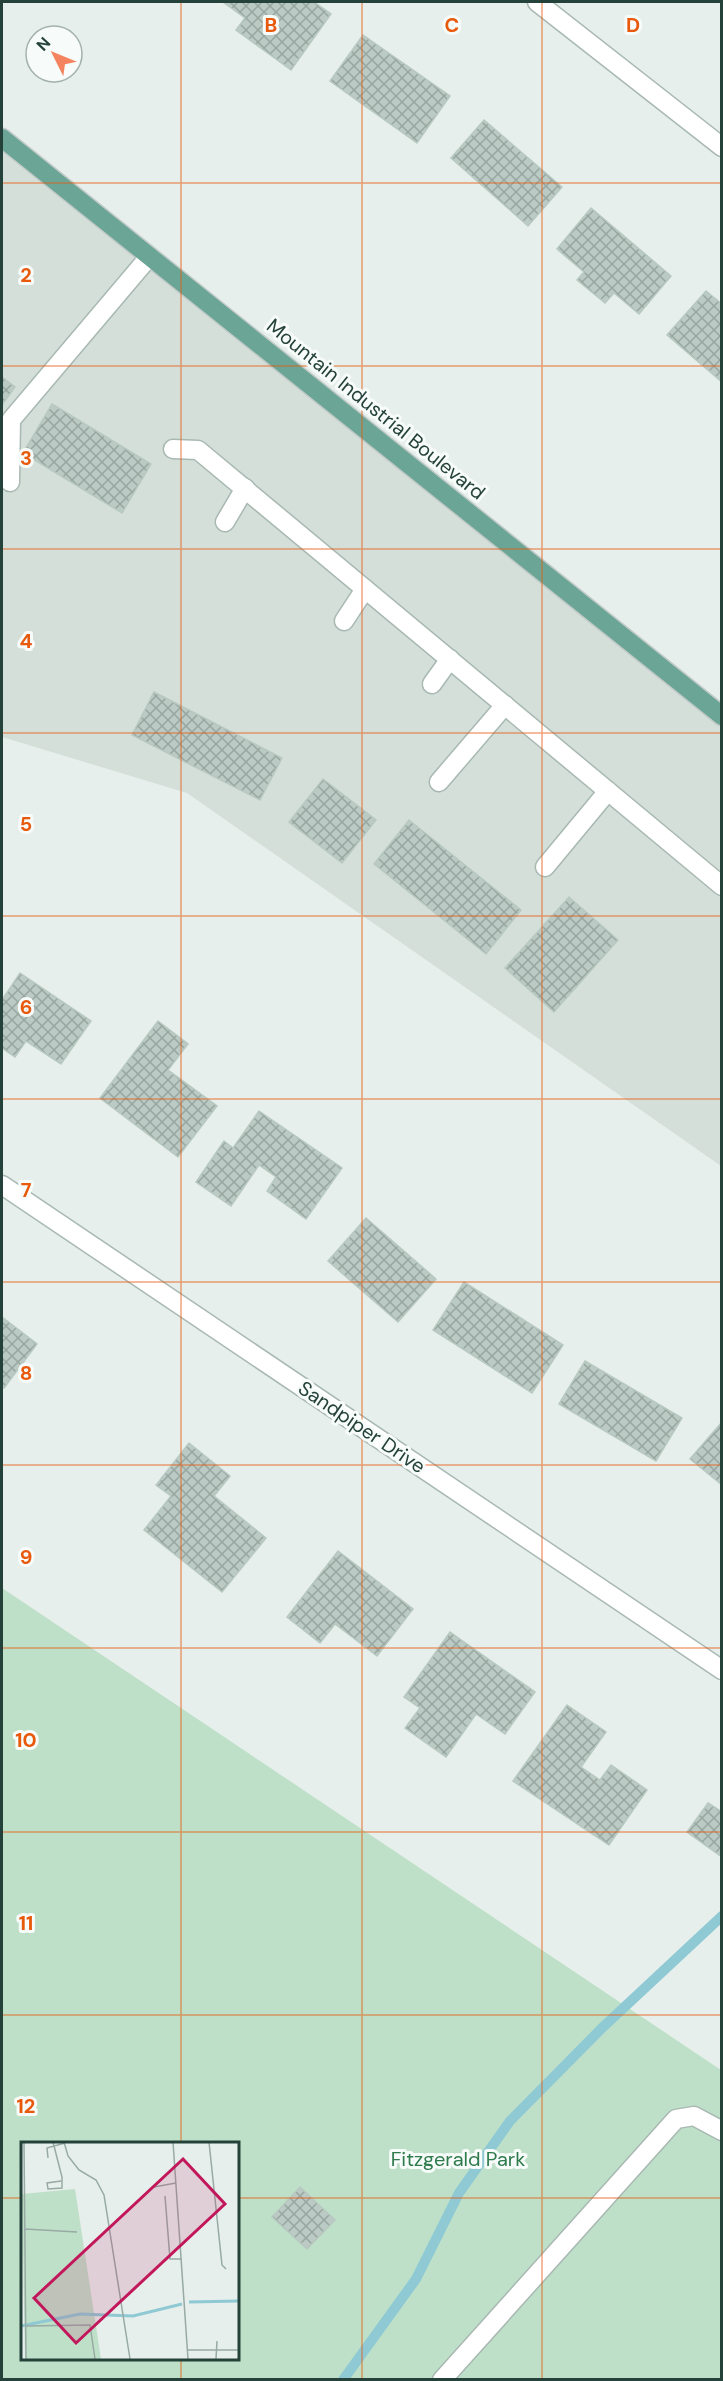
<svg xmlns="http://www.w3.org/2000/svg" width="723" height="2381" viewBox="0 0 723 2381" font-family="'DM Sans',sans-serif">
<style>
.built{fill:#d4dfda}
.green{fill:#bfe0c8;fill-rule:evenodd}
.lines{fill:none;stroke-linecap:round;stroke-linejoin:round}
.stream{stroke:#8ec9d4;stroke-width:10}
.building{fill:url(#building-cross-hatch);stroke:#b8c9c2;stroke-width:1.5}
.minor-casing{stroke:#a8b8b2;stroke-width:21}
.major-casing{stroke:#c2cac8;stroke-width:21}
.minor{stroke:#fff;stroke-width:18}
.major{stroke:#6aa596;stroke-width:18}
.grid{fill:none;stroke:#e8590c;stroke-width:1.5;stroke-opacity:0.55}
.labels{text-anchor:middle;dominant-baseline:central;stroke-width:6;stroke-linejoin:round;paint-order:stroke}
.street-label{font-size:20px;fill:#24423a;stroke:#f7fbf9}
.park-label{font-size:20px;fill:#2d7a4b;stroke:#f7fbf9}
.inset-river{fill:none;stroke:#8ec9d4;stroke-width:3}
.inset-road{fill:none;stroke:#98aaa4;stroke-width:1.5}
.view{fill:#c2185b;fill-opacity:0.15;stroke:#c2185b;stroke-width:3}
.inset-edge{fill:none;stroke:#24423a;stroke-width:3}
.grid-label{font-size:20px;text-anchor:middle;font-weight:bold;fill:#e8590c;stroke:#f7fbf9;stroke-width:6;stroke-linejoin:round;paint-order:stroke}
</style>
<defs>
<pattern id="building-cross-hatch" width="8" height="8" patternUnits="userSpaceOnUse" patternTransform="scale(1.5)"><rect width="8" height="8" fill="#bbcac4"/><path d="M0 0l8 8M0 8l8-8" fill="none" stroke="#98a6a0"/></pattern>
</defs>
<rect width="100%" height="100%" fill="#e6efeb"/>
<!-- built -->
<path class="built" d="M2 135 721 716V1166L187 793 2 737Z"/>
<!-- green -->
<path class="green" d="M2 1588 721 2070V2379H2ZM22 2144H237V2358H22Z"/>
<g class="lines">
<!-- stream -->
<path class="stream" d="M343 2380 416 2279 459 2193 510 2121 602 2028 722 1916"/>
</g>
<!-- building -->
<g class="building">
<path d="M223 2H314L331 14 291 70 236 30 245 18Z"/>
<path d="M363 35 450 96 417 143 330 81Z"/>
<path d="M484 120 562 187 528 226 451 158Z"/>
<path d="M591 208 671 276 639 314 614 293 605 303 577 280 584 272 557 249Z"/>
<path d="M706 291 722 304V382L667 335Z"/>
<path d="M2 377 15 387 2 405Z"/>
<path d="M52 404 151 464 122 513 23 453Z"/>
<path d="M154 692 282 758 260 800 132 735Z"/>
<path d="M323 779 376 820 342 863 289 822Z"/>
<path d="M409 820 521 910 486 954 374 864Z"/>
<path d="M569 897 618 940 554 1012 505 968Z"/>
<path d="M20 973 91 1021 61 1064 26 1041 15 1057 2 1048V1000Z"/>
<path d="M158 1021 188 1044 168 1070 217 1106 178 1157 100 1098Z"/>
<path d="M259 1111 342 1168 306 1219 267 1191 276 1177 259 1165 231 1206 196 1182 224 1141 233 1148Z"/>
<path d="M366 1218 436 1279 398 1322 328 1261Z"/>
<path d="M464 1282 563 1345 532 1393 433 1330Z"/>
<path d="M2 1317 37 1344 4 1388 2 1386Z"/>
<path d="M585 1361 682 1418 656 1461 559 1404Z"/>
<path d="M722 1422V1485L690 1459Z"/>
<path d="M189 1443 230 1476 214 1496 266 1538 222 1592 144 1530 171 1496 156 1485Z"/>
<path d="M338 1551 413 1609 377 1656 335 1624 320 1643 287 1617Z"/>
<path d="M450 1632 535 1692 505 1734 476 1714 446 1757 405 1728 420 1708 404 1697Z"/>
<path d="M567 1705 606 1732 581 1767 600 1780 611 1765 647 1790 609 1845 513 1781Z"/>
<path d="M708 1803 722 1812V1857L687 1832Z"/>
<path d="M300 2187 335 2220 307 2249 272 2217Z"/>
</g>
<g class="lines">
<!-- minor casing -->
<g class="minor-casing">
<g id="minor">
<path d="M537 2 722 147"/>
<path d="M173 449 198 450 722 886"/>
<path d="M10 482 11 420 149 257"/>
<path d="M225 522 245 488"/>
<path d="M344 621 365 589"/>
<path d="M432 684 450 659"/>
<path d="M439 782 505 705"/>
<path d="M545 867 608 791"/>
<path d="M2 1185 722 1670"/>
<path d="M442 2380 676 2119 694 2116 722 2131"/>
</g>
</g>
<!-- major casing -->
<g class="major-casing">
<path id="major" d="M2 138 722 716"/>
</g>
<!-- minor -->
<use href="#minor" class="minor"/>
<!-- major -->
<use href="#major" class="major"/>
</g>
<!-- grid -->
<path class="grid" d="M181 2V2144M362 2V2380M542 2V2380M2 183H722M2 366H722M2 549H722M2 733H722M2 916H722M2 1099H722M2 1282H722M2 1465H722M2 1648H722M2 1832H722M2 2015H722M2 2198H22M237 2198H722M181 2358V2380"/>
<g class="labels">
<!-- street labels -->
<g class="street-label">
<text transform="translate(376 409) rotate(39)">Mountain Industrial Boulevard</text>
<text transform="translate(362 1427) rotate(34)">Sandpiper Drive</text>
</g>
<!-- park labels -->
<g class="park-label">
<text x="458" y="2159">Fitzgerald Park</text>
</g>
</g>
<!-- overview -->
<g transform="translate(21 2142)">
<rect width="218" height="218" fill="#e6efeb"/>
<path d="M54 47 80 217H4L1 52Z" fill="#bfe0c8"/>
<path class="inset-river" d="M168 160 218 159M0 184 59 172 112 174 161 162"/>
<path class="inset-road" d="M3 0 5 217M43 0 47 14 58 28 75 38 83 53 109 217M152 0 167 217M188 0 201 123 205 127M27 16 26 6 33 4 32 0M40 39 26 41 27 47 41 46V35L33 4 44 1M133 45 155 41M144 54 149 117H161M4 87 56 90M5 184 69 183 74 217M167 208H218M195 217 196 199"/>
<path class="view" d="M162 17 204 62 55 201 13 156Z"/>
<rect width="218" height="218" class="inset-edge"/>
</g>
<g class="grid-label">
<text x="271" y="32">B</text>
<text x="452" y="32">C</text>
<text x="633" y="32">D</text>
<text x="26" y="282">2</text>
<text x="26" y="465">3</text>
<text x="26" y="648">4</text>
<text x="26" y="831">5</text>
<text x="26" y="1014">6</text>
<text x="26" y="1197">7</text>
<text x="26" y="1380">8</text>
<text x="26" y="1564">9</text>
<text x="26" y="1747">10</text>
<text x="26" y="1930">11</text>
<text x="26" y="2113">12</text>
</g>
<!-- border -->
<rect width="723" height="2381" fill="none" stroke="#24423a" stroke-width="6"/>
<!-- north arrow -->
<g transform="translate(54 54) rotate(313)"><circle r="28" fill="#f7fbf9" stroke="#a3b1ad" stroke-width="1.5"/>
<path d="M0-4.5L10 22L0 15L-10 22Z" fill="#f4845f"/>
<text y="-9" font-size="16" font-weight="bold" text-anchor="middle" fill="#24423a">N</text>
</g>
</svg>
